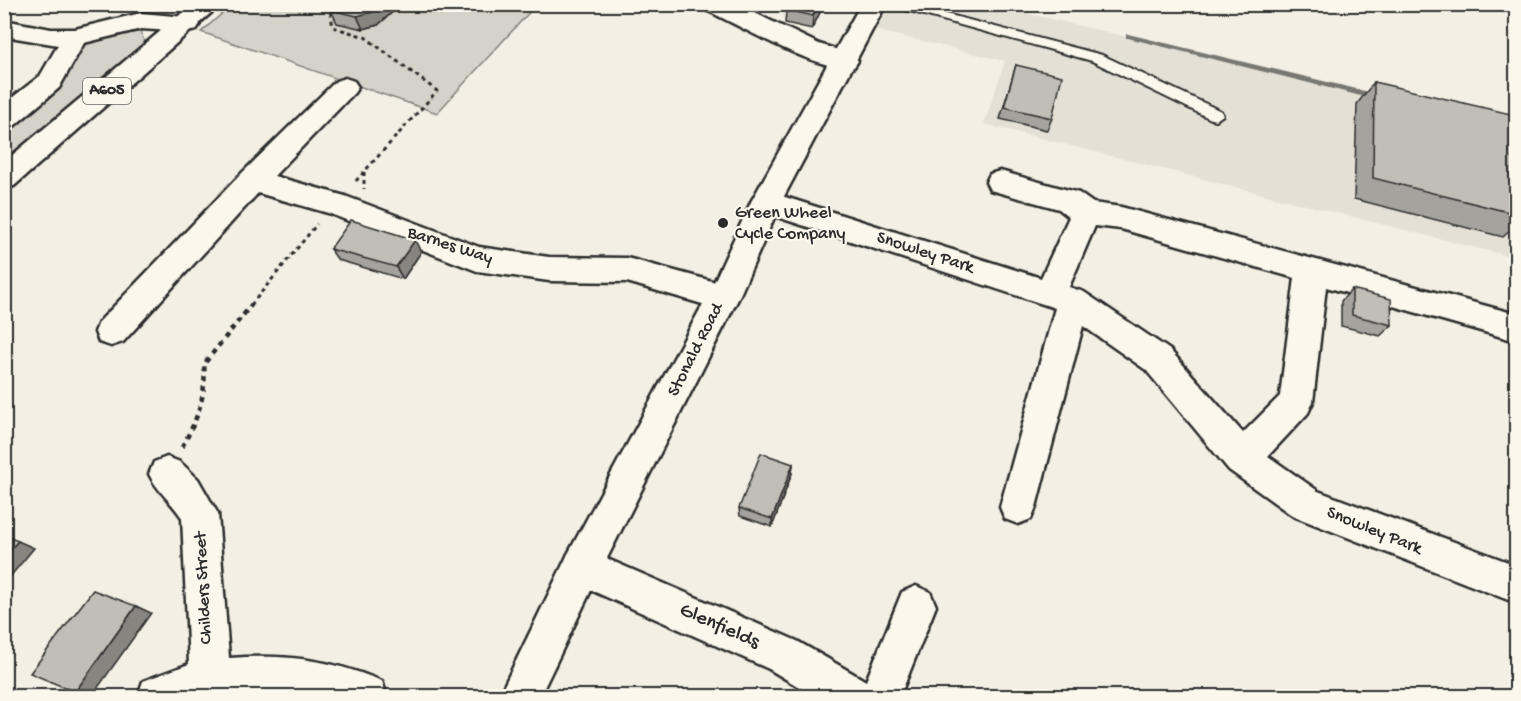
<svg xmlns="http://www.w3.org/2000/svg" width="1521" height="701" viewBox="0 0 1521 701" font-family="'Gochi Hand',sans-serif">
<style>
.built{fill:#e4e0d6}
.green{fill:#d5d2c9;stroke:#807e7a;stroke-width:1.5}
.lines{fill:none;stroke-linecap:round;stroke-linejoin:round}
.stream{fill:#787772;fill-rule:evenodd}
.lane-casing{stroke:#2b2b2b;stroke-width:4}
.street-casing{stroke:#2b2b2b;stroke-width:5}
.secondary-casing{stroke:#2b2b2b;stroke-width:5}
.primary-casing{stroke:#2b2b2b;stroke-width:5}
.path-far1{stroke:#2b2b2b;stroke-width:3;stroke-dasharray:4 4;stroke-linecap:butt}
.path{stroke:#2b2b2b;stroke-width:4.5;stroke-dasharray:5 5;stroke-linecap:butt}
.lane{fill:#fbf7ec;fill-rule:evenodd}
.street{fill:#fbf7ec;fill-rule:evenodd}
.secondary{fill:#fbf7ec;fill-rule:evenodd}
.primary{fill:#fbf7ec;fill-rule:evenodd}
.wall{fill:#a5a39d;stroke:#2b2b2b;stroke-width:1.5}
.shaded-wall{fill:#86857f;stroke:#2b2b2b;stroke-width:1.5}
.building{fill:#c0beb6;stroke:#2b2b2b;stroke-width:1.5}
.poi-dot{fill:#2b2b2b;stroke:#fbf7ec;stroke-width:2}
.labels{text-anchor:middle;dominant-baseline:central;stroke-width:4.5;stroke-linejoin:round;paint-order:stroke}
.shield{fill:#fbf7ec;stroke:#696865;stroke-width:1.5}
.shield-label{font-size:16px;font-weight:bold;fill:#2b2b2b}
.poi-label{font-size:18px;fill:#2b2b2b;stroke:#fbf7ec;text-anchor:start}
.street-label{font-size:18px;fill:#2b2b2b;stroke:#fbf7ec}
.near-street-label{font-size:21px;fill:#2b2b2b;stroke:#fbf7ec}
</style>
<rect width="100%" height="100%" fill="#f3efe4"/>
<filter id="ink" filterUnits="userSpaceOnUse"><feTurbulence type="fractalNoise" baseFrequency=".0167" numOctaves="2"/><feDisplacementMap in="SourceGraphic" scale="12" xChannelSelector="R" yChannelSelector="G"/><feConvolveMatrix kernelMatrix="1 2 1 2 8 2 1 2 1" color-interpolation-filters="sRGB"/></filter>
<g filter="url(#ink)">
<!-- built -->
<path class="built" d="M887 5H991L1516 127V258L984 124 1005 61 875 30Z"/>
<!-- green -->
<g class="green">
<path d="M232 5H536L437 113 201 32Z"/>
<path d="M140 32 147 46 5 164V122L72 46 102 35Z"/>
</g>
<g class="lines">
<!-- stream -->
<path class="stream" d="M1126 34H1128L1377 94 1381 97 1377 100 1128 38H1126Z"/>
<!-- lane casing -->
<g class="lane-casing">
<path id="lane" d="M884 4H908L1102 55 1221 111 1223 115 1216 120 1211 119 1092 61Z"/>
</g>
<!-- street casing -->
<g class="street-casing">
<g id="street">
<path d="M703 4H736L819 44 854 55 858 61 854 67C824 75 737 24 706 10Z"/>
<path d="M141 13 196 18 200 24 196 30 187 32 141 29 84 43 59 88 14 126 4 129V104L40 76 58 45 4 36V20L51 29H75Z"/>
<path d="M345 78 354 81 358 87 354 93 274 176 345 196 479 247 549 257 627 258 723 284 734 288 739 297 734 306 723 310 627 282 549 281 477 271 328 213 258 193 123 342 111 346 99 342 95 332 99 322 242 173 336 81Z"/>
<path d="M1000 171 1079 193 1093 203 1121 207 1516 314V341L1326 287 1313 402 1308 413 1268 456 1318 491 1516 565V603L1293 516 1229 470 1146 370 1083 326 1036 507 1031 519 1018 524 1005 519 1000 507 1055 308 756 210 751 202 756 194 766 191 1041 278 1069 217 1059 209 990 190 986 182 990 174ZM1095 226 1121 229 1295 278 1280 396 1243 433 1170 350 1084 292 1069 287Z"/>
<path d="M167 457 180 462 198 479 218 514 229 658C286 654 328 659 382 681L387 696H138L143 681 189 664 182 518C172 502 157 491 149 474L154 462Z"/>
<path d="M582 548 797 641 866 681 902 592 916 586 930 592 936 606 900 696H814L769 669 568 580 563 567 568 554Z"/>
</g>
</g>
<!-- secondary casing -->
<g class="secondary-casing">
<path id="secondary" d="M861 4H886L781 202 739 297 596 580 540 696H499L568 554 709 293 751 202Z"/>
</g>
<!-- primary casing -->
<g class="primary-casing">
<path id="primary" d="M193 4H221L14 186 4 189V162Z"/>
</g>
<!-- path-far1 -->
<g class="path-far1">
<path d="M329 4 333 27 365 37 437 91 354 183"/>
<path d="M364 172V189"/>
<path d="M251 305 317 224"/>
</g>
<!-- path -->
<path class="path" d="M182 447C197 420 207 395 204 364L252 304"/>
<!-- lane -->
<use href="#lane" class="lane"/>
<!-- street -->
<use href="#street" class="street"/>
<!-- secondary -->
<use href="#secondary" class="secondary"/>
<!-- primary -->
<use href="#primary" class="primary"/>
</g>
<!-- wall -->
<g class="wall">
<path d="M337 4H395L397 8 378 25 363 29 337 23 331 10Z"/>
<path d="M789 4H824L812 29 785 23 786 10Z"/>
<path d="M1016 65 1052 118 1047 130 1000 119Z"/>
<path d="M1374 82 1516 125V225L1503 237 1354 199 1357 104Z"/>
<path d="M330 249 421 252 403 279 338 260Z"/>
<path d="M1352 289 1392 325 1380 336 1341 326V301Z"/>
<path d="M793 464 792 473 772 527 740 516 739 508Z"/>
</g>
<!-- shaded-wall -->
<g class="shaded-wall">
<path d="M381 4H395L397 8 378 25 363 29 357 16Z"/>
<path d="M818 4H824L812 29 813 16Z"/>
<path d="M415 240 421 252 403 279 396 267Z"/>
<path d="M793 464 792 473 772 527V519Z"/>
<path d="M18 541 34 548 4 584V556Z"/>
<path d="M136 606 151 613 92 696 75 692Z"/>
</g>
<!-- building -->
<g class="building">
<path d="M337 4H381L373 12 357 16 331 10Z"/>
<path d="M789 4H818L813 16 786 10Z"/>
<path d="M1016 65 1062 76 1052 118 1004 107Z"/>
<path d="M1374 82 1515 115 1516 125V214L1373 178Z"/>
<path d="M351 220 415 240 396 267 330 249Z"/>
<path d="M1352 289 1391 299 1392 325 1352 315Z"/>
<path d="M761 453 793 464 772 519 739 508Z"/>
<path d="M4 535 18 541 4 556Z"/>
<path d="M93 590 136 606 75 692 30 673Z"/>
</g>
</g>
<!-- markers -->
<circle class="poi-dot" cx="723" cy="223" r="6"/>
<g class="labels">
<!-- shield labels -->
<rect class="shield" x="83" y="78" width="48" height="26" rx="4.5"/>
<g class="shield-label">
<text x="107" y="91">A605</text>
</g>
<!-- poi labels -->
<g class="poi-label">
<text x="735" y="213">Green Wheel<tspan x="735" dy="21">Cycle Company</tspan></text>
</g>
<!-- street labels -->
<g class="street-label">
<text transform="translate(450 246) rotate(18)">Barnes Way</text>
<text transform="translate(925 253) rotate(18)">Snowley Park</text>
<text transform="translate(696 350) rotate(-63)">Stonald Road</text>
<text transform="translate(1374 531) rotate(22)">Snowley Park</text>
<text transform="translate(204 588) rotate(-93)">Childers Street</text>
</g>
<!-- near-street labels -->
<g class="near-street-label">
<text transform="translate(719 627) rotate(24)">Glenfields</text>
</g>
</g>
<!-- margin -->
<rect width="1521" height="701" fill="none" stroke="#fbf7ec" stroke-width="24"/>
<rect x="12" y="12" width="1497" height="677" fill="none" stroke="#2b2b2b" stroke-width="2" filter="url(#ink)"/>
</svg>
